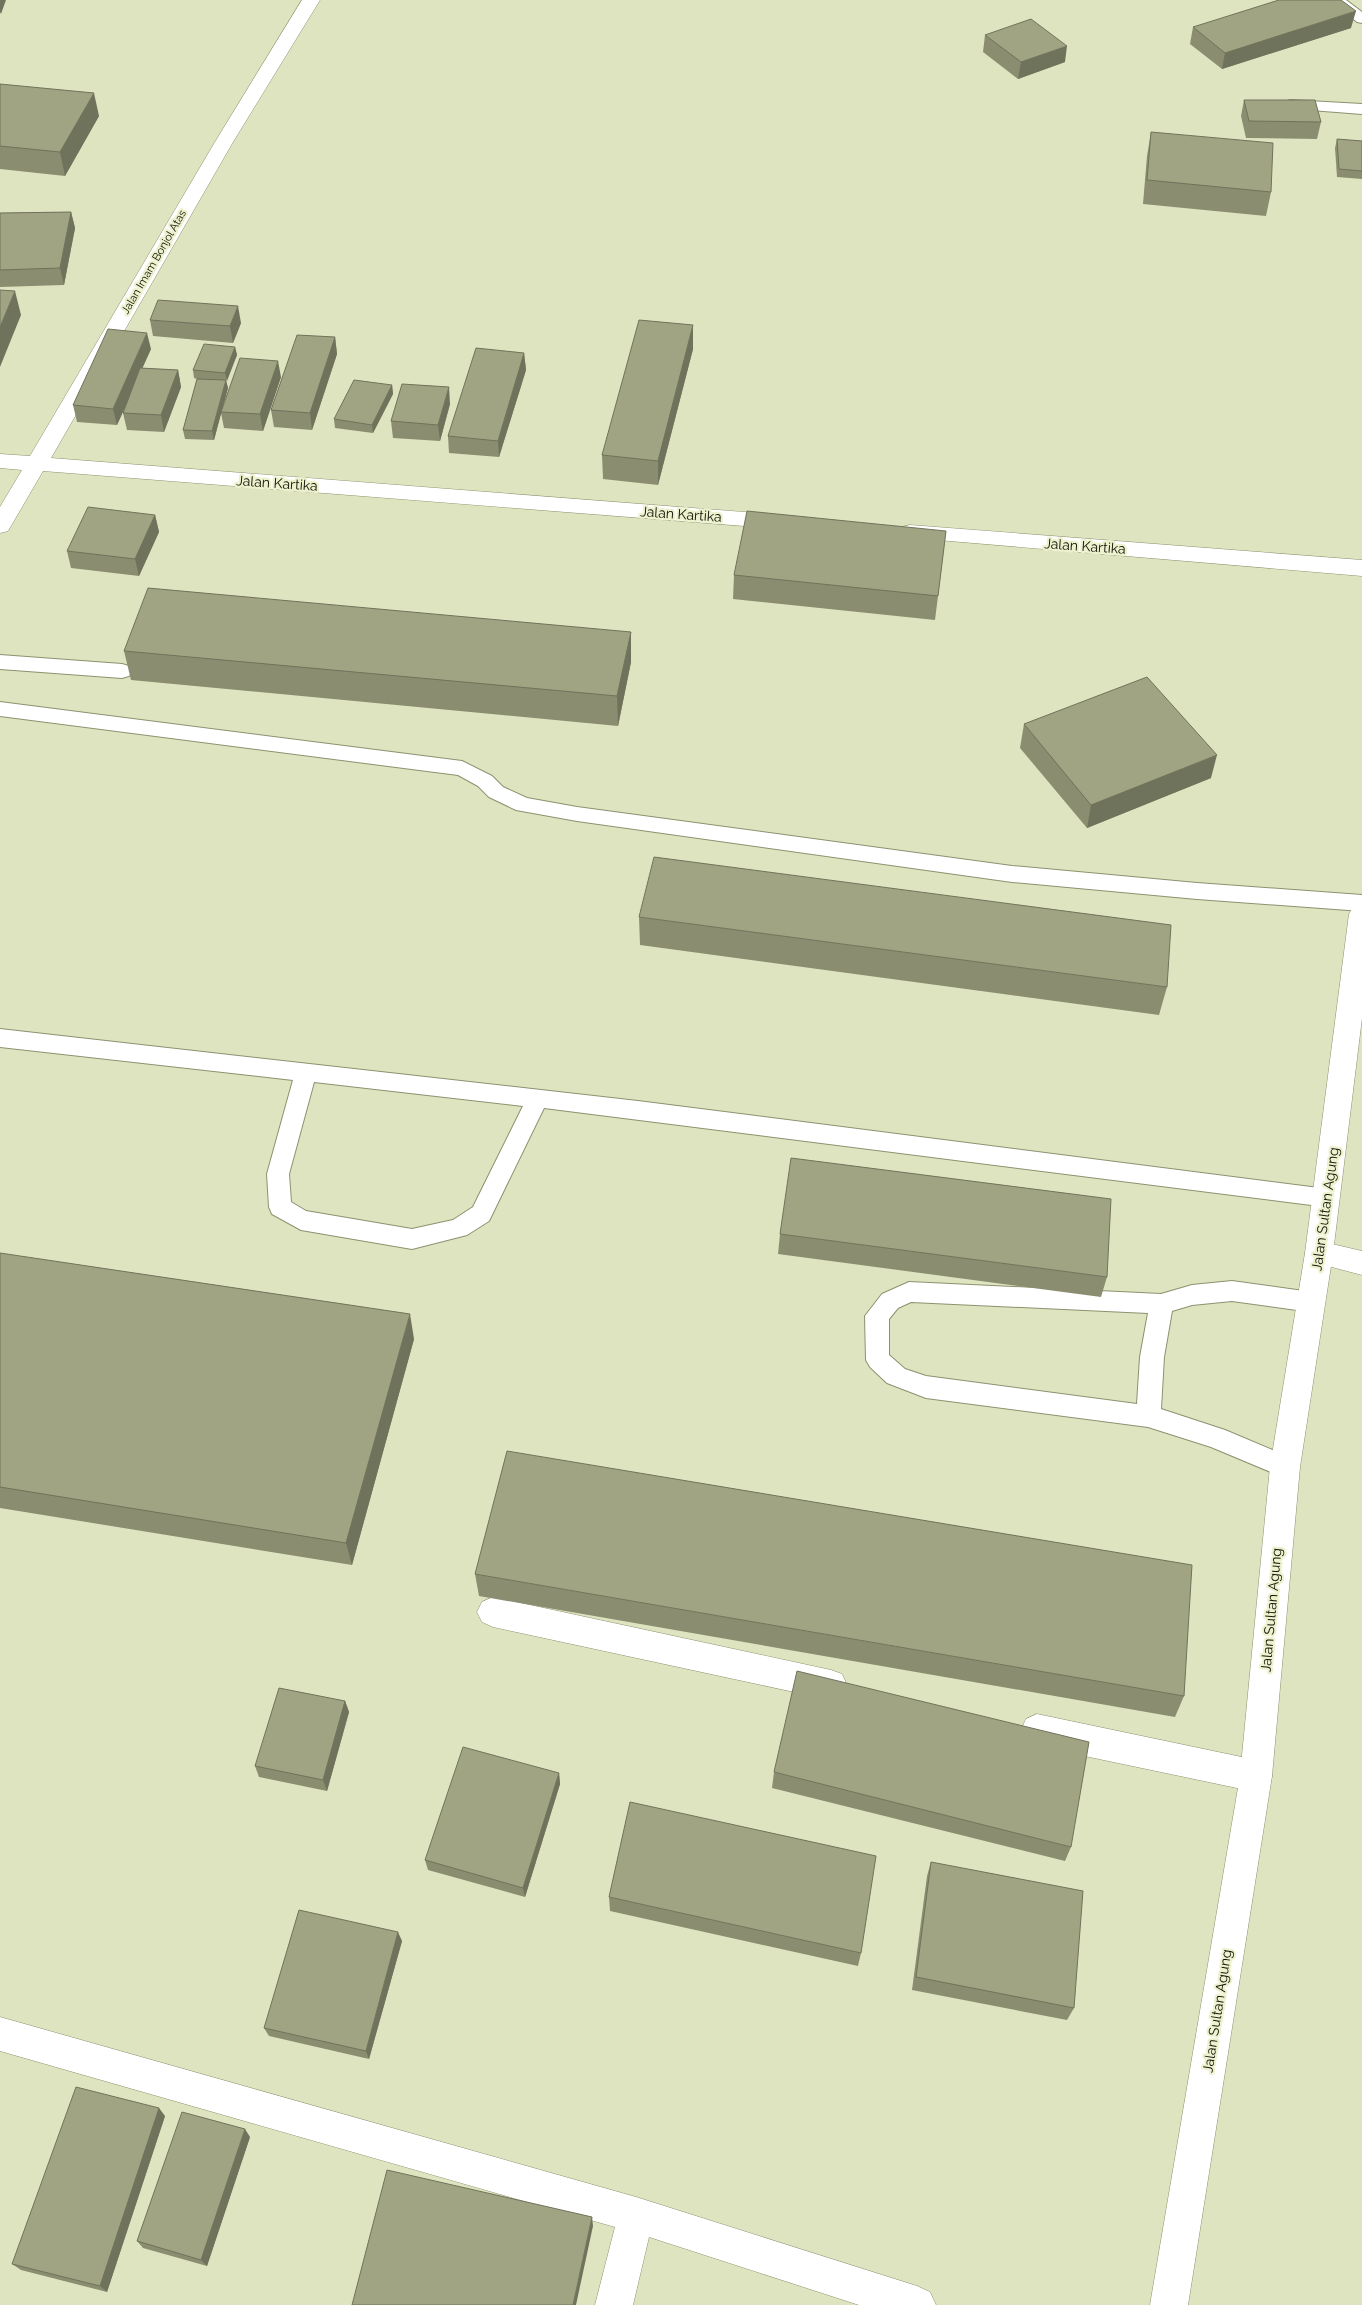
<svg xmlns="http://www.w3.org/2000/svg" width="1362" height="2305" viewBox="0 0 1362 2305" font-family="Raleway,sans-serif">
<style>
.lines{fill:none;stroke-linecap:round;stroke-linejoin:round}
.lane-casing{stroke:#8d916f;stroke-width:2}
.street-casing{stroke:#8d916f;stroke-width:1}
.secondary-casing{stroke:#8d916f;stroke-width:1}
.lane{fill:#fff;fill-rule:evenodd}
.street{fill:#fff;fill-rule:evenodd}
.secondary{fill:#fff;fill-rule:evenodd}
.wall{fill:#8a8d70}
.shaded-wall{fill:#70735b}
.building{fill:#a0a482;stroke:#70735b}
.labels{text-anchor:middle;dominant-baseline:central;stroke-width:4.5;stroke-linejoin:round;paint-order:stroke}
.far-street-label{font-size:11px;fill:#0f1005;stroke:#edf1cd}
.street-label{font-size:14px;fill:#0f1005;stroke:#edf1cd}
</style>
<rect width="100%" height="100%" fill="#dfe4c0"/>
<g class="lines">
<!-- lane casing -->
<g class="lane-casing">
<g id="lane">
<path d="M1330 0H1346L1362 12V23L1357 22Z"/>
<path d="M1290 100 1362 104V114L1285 108 1282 105 1285 102Z"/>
<path d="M0 655 122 664 129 666 132 671 129 676 122 678 0 669Z"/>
<path d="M0 702 462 761 492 776 503 787 527 798 577 807 1012 866 1197 883 1362 895V911L1197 899 1012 882 577 821 516 810 489 797 478 786 458 775 0 716Z"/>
<path d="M0 1029 638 1101 1327 1189 1335 1191 1338 1198 1335 1205 1327 1207 544 1108 489 1221 467 1235 412 1249 301 1230 272 1214 269 1207 267 1174 293 1080 0 1047ZM314 1082 523 1106 473 1207 453 1220 412 1229 306 1211 291 1202 289 1174Z"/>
<path d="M1232 1281 1311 1292 1319 1295 1323 1302 1319 1309 1311 1312 1232 1301 1192 1305 1172 1311 1164 1357 1161 1409 1225 1430 1294 1459 1297 1467 1294 1475 1285 1478 1211 1447 1148 1427 926 1398 887 1383 870 1367 866 1360 865 1316 882 1294 909 1282 1161 1294 1192 1285ZM911 1302 1148 1313 1140 1357 1137 1404 926 1376 905 1369 889 1355V1319L898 1308Z"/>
</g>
</g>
<!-- street casing -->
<g class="street-casing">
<g id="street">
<path d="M302 0H320L233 142 51 458 782 515 790 517 793 522 790 527 782 529 43 471 8 531 0 533V507L22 470 0 468V454L30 456 215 142Z"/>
<path d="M910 525 1362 560V576L902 537 899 532 902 527Z"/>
<path d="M1319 1241 1362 1251V1275L1309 1261 1305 1253 1309 1245Z"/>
<path d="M493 1597 831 1670 842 1674 847 1685 842 1696 831 1700 493 1627 482 1622 477 1612 482 1602Z"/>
<path d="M1037 1714 1256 1760 1268 1765 1272 1776 1268 1787 1256 1792 1037 1746 1026 1741 1021 1730 1026 1719Z"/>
<path d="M0 2017 636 2197 917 2286 930 2292 936 2305H859L649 2237 633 2305H595L615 2227 0 2051Z"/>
</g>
</g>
<!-- secondary casing -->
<g class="secondary-casing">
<path id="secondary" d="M1362 904V1018L1333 1253 1300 1467 1272 1776 1188 2305H1150L1240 1776 1270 1467 1305 1253 1349 914 1353 907Z"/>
</g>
<!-- lane -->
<use href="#lane" class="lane"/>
<!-- street -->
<use href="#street" class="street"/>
<!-- secondary -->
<use href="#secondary" class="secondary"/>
</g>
<!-- wall -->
<g class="wall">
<path d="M1193 27 1351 28 1222 69 1190 44Z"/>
<path d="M985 35 1065 62 1018 79 983 52Z"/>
<path d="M0 84 99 116 65 176 0 169Z"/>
<path d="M1244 100 1321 122 1317 139 1246 138 1241 116Z"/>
<path d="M1151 132 1271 192 1266 216 1143 204 1147 156Z"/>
<path d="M1337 139 1362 141V179L1337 177 1335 148Z"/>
<path d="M71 212 75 228 64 285 0 287V213Z"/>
<path d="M150 320 241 323 233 343 153 336Z"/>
<path d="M693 325V349L658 485 603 479 602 455Z"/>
<path d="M335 337 337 354 312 430 274 427 271 410Z"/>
<path d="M235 347 237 355 226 381 228 388 223 406 281 377 263 431 224 428 221 413 214 440 185 439 183 430 197 379 194 378 193 370Z"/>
<path d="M151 349 142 368 178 370 181 387 164 432 127 430 123 413 128 401 117 425 77 422 73 405Z"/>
<path d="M524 353 526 370 499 457 449 453 448 436Z"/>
<path d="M392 385 393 394 373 433 335 428 334 419Z"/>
<path d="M450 404 440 441 393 438 391 421Z"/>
<path d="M155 515 159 532 139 576 71 568 67 551Z"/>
<path d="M946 531 935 620 733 599 734 575Z"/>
<path d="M631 632V662L618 726 131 680 124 651Z"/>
<path d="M1024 724 1211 778 1087 828 1020 748Z"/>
<path d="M639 917 1167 987 1159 1015 640 945Z"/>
<path d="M780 1234 1107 1277 1101 1297 778 1254Z"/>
<path d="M0 1253 414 1339 352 1565 0 1508Z"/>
<path d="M475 1574 1184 1696 1175 1717 479 1596Z"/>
<path d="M345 1701 349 1712 327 1791 259 1777 255 1766Z"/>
<path d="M774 1772 1071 1847 1065 1861 772 1788Z"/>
<path d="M559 1773 560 1784 525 1897 428 1870 425 1860Z"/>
<path d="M931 1862 1074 2008 1067 2020 912 1990 927 1876Z"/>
<path d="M609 1897 861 1953 858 1966 610 1911Z"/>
<path d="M402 1941 369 2059 269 2036 264 2028Z"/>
<path d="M165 2116 107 2292 21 2270 12 2264Z"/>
<path d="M250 2137 207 2266 143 2248 137 2241Z"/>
</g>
<!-- shaded-wall -->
<g class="shaded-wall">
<path d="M0 0H6L1 14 0 12Z"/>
<path d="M1356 11 1351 28 1222 69 1225 53Z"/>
<path d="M1067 46 1065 62 1018 79 1021 62Z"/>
<path d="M94 93 99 116 65 176 60 152Z"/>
<path d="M71 212 75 228 64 285 60 268Z"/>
<path d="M15 291 21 315 0 367V327Z"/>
<path d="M238 306 241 323 233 343 230 326Z"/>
<path d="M693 325V349L658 485V461Z"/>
<path d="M147 333 151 349 117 425 113 409Z"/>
<path d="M335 337 337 354 312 430 310 413Z"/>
<path d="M235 347 237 355 227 381 225 373Z"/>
<path d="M524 353 526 370 499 457 498 441Z"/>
<path d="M278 361 281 377 263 431 260 414Z"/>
<path d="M178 370 181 387 164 432 161 415Z"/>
<path d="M226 380 228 388 214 440 212 431Z"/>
<path d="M392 385 393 394 373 433 372 425Z"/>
<path d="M449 387 450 404 440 441 438 425Z"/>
<path d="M155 515 159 532 139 576 135 559Z"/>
<path d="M631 632V662L618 726 617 696Z"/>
<path d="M1217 755 1211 778 1087 828 1091 805Z"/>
<path d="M410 1314 414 1339 352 1565 346 1543Z"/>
<path d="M345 1701 349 1712 327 1791 323 1780Z"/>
<path d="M559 1773 560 1784 525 1897 523 1888Z"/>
<path d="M398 1932 402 1941 369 2059 366 2051Z"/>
<path d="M159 2108 165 2116 107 2292 100 2286Z"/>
<path d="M245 2129 250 2137 207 2266 201 2260Z"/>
<path d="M592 2217 593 2226 576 2305H573Z"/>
</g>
<!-- building -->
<g class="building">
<path d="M1279 0H1341L1356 11 1225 53 1193 27Z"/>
<path d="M1031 19 1067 46 1021 62 985 35Z"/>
<path d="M0 84 94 93 60 152 0 146Z"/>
<path d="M1244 100H1315L1321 122 1249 121Z"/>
<path d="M1151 132 1273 143 1271 192 1147 180Z"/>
<path d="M1337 139 1362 141V171L1339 169Z"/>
<path d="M71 212 60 268 0 270V213Z"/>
<path d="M0 290 15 291 0 327Z"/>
<path d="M158 300 238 306 230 326 150 320Z"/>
<path d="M639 320 693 325 658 461 602 455Z"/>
<path d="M108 329 147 333 113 409 73 405Z"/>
<path d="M297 335 335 337 310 413 271 410Z"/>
<path d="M204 344 235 347 225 373 193 370Z"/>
<path d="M476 348 524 353 498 441 448 436Z"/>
<path d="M240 358 278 361 260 414 221 412Z"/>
<path d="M140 368 178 370 161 415 123 413Z"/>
<path d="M197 379 226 380 212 431 183 430Z"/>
<path d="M354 380 392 385 372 425 334 419Z"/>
<path d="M402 384 449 387 438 425 391 421Z"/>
<path d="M88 507 155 515 135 559 67 551Z"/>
<path d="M747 511 946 531 938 596 734 575Z"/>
<path d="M148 588 631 632 617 696 124 651Z"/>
<path d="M1147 677 1217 755 1091 805 1024 724Z"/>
<path d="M654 857 1171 925 1167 987 639 917Z"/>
<path d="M791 1158 1111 1199 1107 1277 780 1234Z"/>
<path d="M0 1253 410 1314 346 1543 0 1487Z"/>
<path d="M507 1451 1192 1565 1184 1696 475 1574Z"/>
<path d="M797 1671 1089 1742 1071 1847 774 1772Z"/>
<path d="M279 1688 345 1701 323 1780 255 1766Z"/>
<path d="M463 1747 559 1773 523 1888 425 1860Z"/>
<path d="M630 1802 876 1856 861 1953 609 1897Z"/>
<path d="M931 1862 1083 1891 1074 2008 916 1977Z"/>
<path d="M299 1910 398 1932 366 2051 264 2028Z"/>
<path d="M76 2087 159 2108 100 2286 12 2264Z"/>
<path d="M182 2112 245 2129 201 2260 137 2241Z"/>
<path d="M387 2170 592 2217 573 2305H352Z"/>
</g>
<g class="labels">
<!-- far-street labels -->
<g class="far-street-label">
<text transform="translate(154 262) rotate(-60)">Jalan Imam Bonjol Atas</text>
</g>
<!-- street labels -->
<g class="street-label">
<text transform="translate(277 483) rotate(4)">Jalan Kartika</text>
<text transform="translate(681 514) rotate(4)">Jalan Kartika</text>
<text transform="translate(1085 546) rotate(4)">Jalan Kartika</text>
<text transform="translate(1325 1209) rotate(-82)">Jalan Sultan Agung</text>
<text transform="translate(1271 1610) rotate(-85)">Jalan Sultan Agung</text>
<text transform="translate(1217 2011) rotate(-81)">Jalan Sultan Agung</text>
</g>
</g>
</svg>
